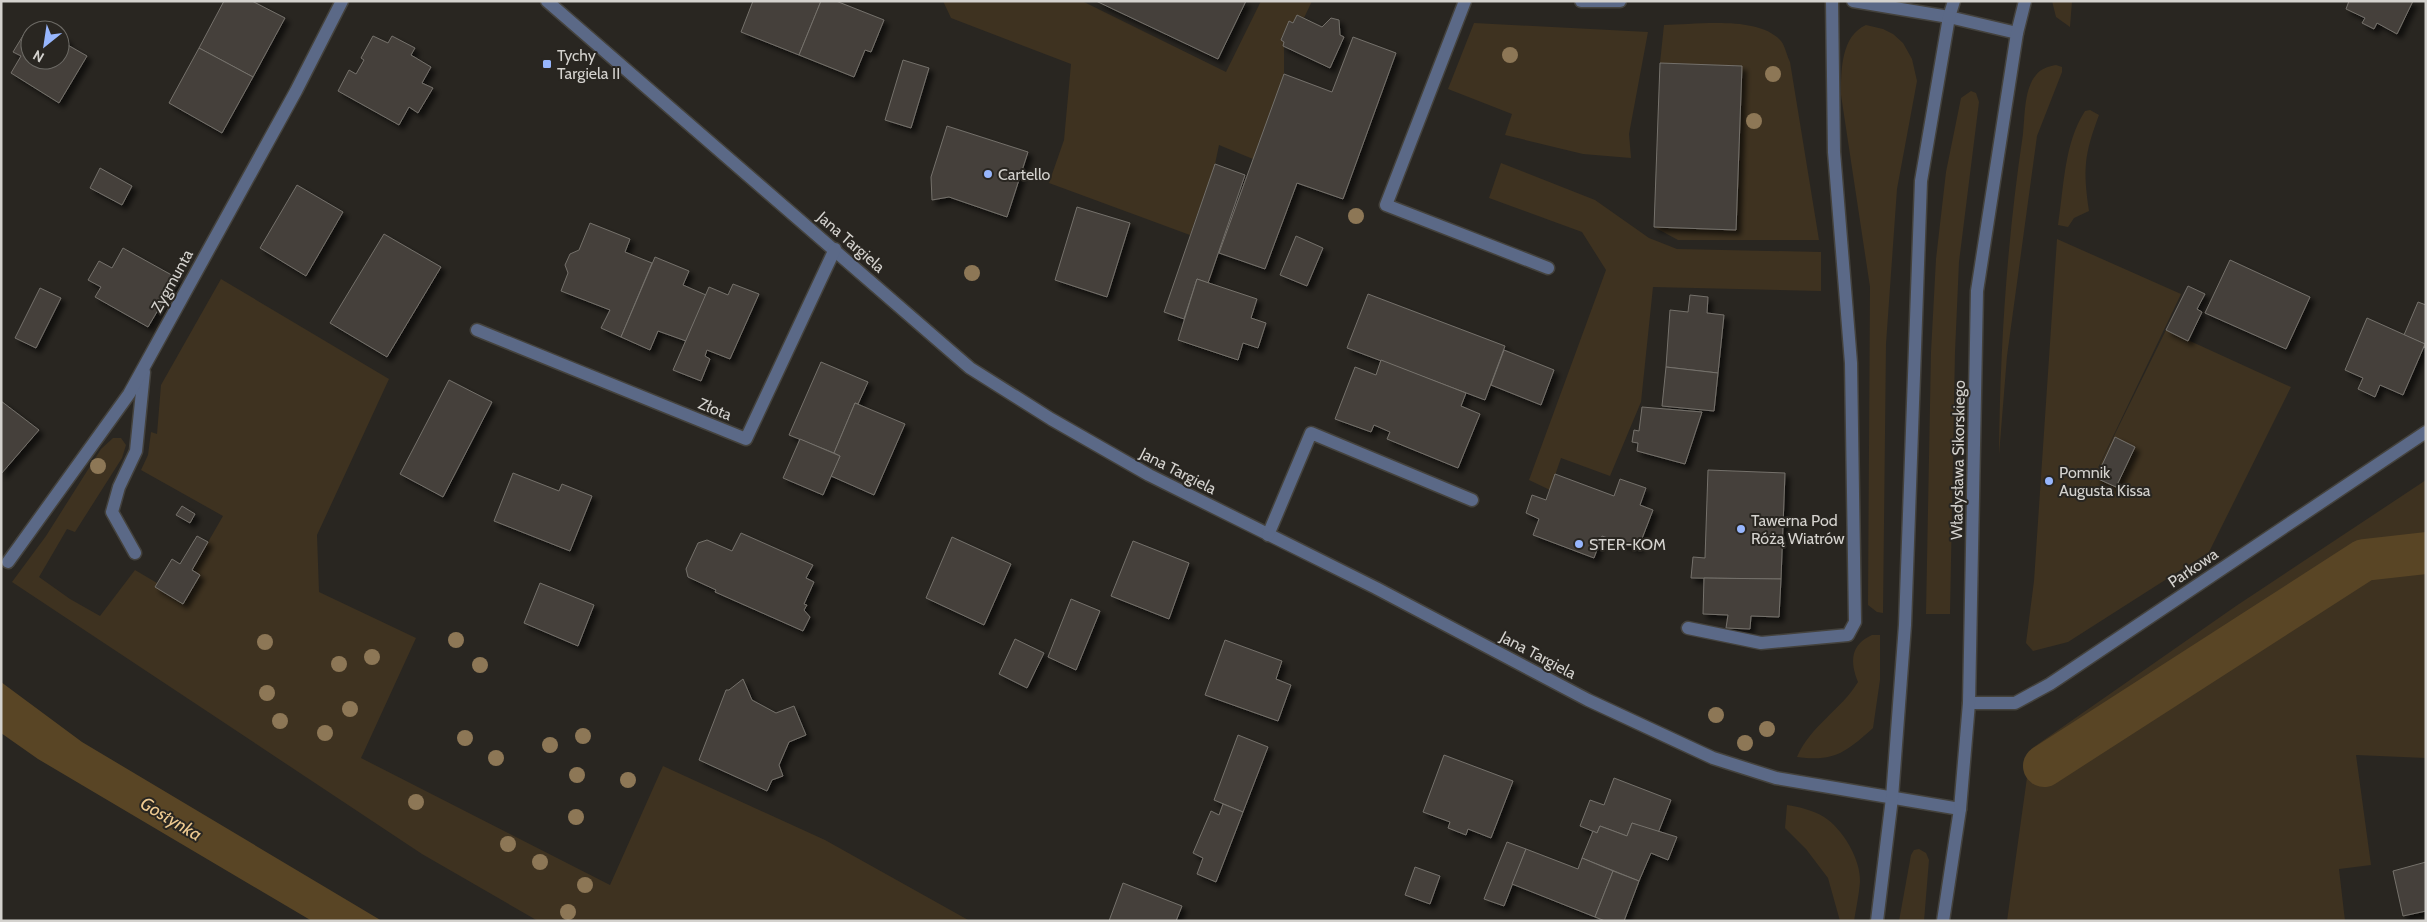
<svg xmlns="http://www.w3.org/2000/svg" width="2427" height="922" viewBox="0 0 2427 922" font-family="Cabin,sans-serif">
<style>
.green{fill:#3e3220}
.water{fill:#594525}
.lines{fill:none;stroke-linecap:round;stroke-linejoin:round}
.canal{stroke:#594525;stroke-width:42}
.building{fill:#44403b;stroke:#75716b;filter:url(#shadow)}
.minor-casing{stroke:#44423d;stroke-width:15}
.minor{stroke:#5b6987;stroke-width:12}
.tree{fill:#8d7756}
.poi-dot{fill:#97b6fd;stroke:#292621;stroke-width:2}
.labels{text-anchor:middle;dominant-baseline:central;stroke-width:4;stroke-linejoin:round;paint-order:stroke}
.poi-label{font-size:16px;fill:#d4d2ce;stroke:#292621;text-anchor:start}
.street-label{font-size:16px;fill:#d4d2ce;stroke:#292621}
.water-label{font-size:18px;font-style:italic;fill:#eeca91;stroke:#292621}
</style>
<defs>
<filter id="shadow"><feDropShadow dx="4.5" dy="4.5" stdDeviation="2.5" flood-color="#0009"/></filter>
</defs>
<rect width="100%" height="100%" fill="#292621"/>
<!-- green -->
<g class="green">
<path d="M943 1H1082L1226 72 1261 1H1312L1304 18 1297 15 1293 23 1289 22 1281 39 1284 42V74L1253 159 1219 145 1215 164 1190 235 1049 183 1064 140 1071 64 951 18Z"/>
<path d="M2052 1H2072L2070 27 2056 17Z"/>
<path d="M1474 23 1648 32 1629 134 1631 158 1583 154 1505 135 1512 114 1448 89Z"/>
<path d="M1664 25C1695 25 1758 15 1781 41 1785 46 1787 56 1790 62L1819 240H1678L1654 227 1736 230 1742 66 1660 63Z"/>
<path d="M1866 25 1883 29 1893 34 1903 43 1912 59 1917 81 1897 189 1886 344 1883 613 1877 612 1868 605 1870 287 1841 95C1841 70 1841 36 1866 25Z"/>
<path d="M2056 65 2062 67V72L2037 136 2007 356 1999 455C2000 347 2007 240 2023 134 2025 116 2024 89 2036 75 2040 69 2049 66 2056 65Z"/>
<path d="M1971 91 1976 93 1979 102 1959 262 1955 352 1950 614H1926L1931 352 1936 259 1946 172 1961 98Z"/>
<path d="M2090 110 2099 115C2084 155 2083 169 2089 211L2074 218 2068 227 2058 225C2064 187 2064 143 2085 111Z"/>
<path d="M1501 163 1595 200 1649 238 1677 249 1821 252V291L1653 287 1641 402 1610 476 1561 458 1550 490 1529 480 1606 270 1582 232 1489 198Z"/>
<path d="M2057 239 2181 294 2086 493 2166 330 2291 387 2209 552 2068 642 2033 651 2026 643 2034 581Z"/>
<path d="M221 279 389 379 317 535 319 592 416 638 361 758 610 885 663 766 825 840 970 921H538L422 854 12 582 46 536 101 449 113 438H121L126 445 122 458 75 532 67 529 39 577 70 599 100 616 135 570 157 583 183 603 200 575 192 570 223 516 141 470 148 455 151 432 157 434 161 385Z"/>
<path d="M2426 480V758L2356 755 2371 865 2339 869 2345 921H2007L2031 749 2236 606Z"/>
<path d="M1872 635H1880V680L1873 728C1846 752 1835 762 1797 757 1810 726 1841 710 1858 682 1850 662 1850 645 1872 635Z"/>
<path d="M1787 805C1799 807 1813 810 1824 817 1843 829 1861 860 1860 882 1859 895 1856 908 1854 921H1840L1828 878 1806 849 1785 828Z"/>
<path d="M1919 849 1926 853 1929 860 1924 921H1899L1911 855 1914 850Z"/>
</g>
<!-- water -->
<path class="water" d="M1 682 82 742 382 921H312L38 759 1 733Z"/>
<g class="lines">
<!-- canal -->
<path class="canal" d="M2044 766 2364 560 2426 553"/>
</g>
<!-- building -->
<g class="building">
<path d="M224 1H252L285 18 253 77 199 48Z"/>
<path d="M753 1H821L799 55 741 32Z"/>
<path d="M821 1H836L884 20 871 52 865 50 854 77 799 55Z"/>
<path d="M1096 1H1246L1218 59Z"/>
<path d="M2349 1H2413L2397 34 2377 23 2374 29 2362 23 2365 18 2346 9Z"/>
<path d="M1297 15 1322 27 1331 18 1339 20 1340 35 1344 37 1330 68 1283 46 1284 42 1281 40 1289 21 1293 23Z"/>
<path d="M24 34 30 38V60H60V36L68 40 66 44 87 56 59 103 11 73 21 56 13 52Z"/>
<path d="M373 36 388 43 392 36 415 48 411 55 431 67 422 83 433 88 418 113 409 107 399 125 338 91 349 70 356 74 364 60 361 58Z"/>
<path d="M1353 37 1396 53 1343 199 1297 183 1265 269 1219 253 1284 74 1332 92Z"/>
<path d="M199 48 253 77 222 133 169 103Z"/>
<path d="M903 60 929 68 911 128 885 120Z"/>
<path d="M1660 63 1742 66 1736 230 1654 227Z"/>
<path d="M947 126 1028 152 1007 217 949 197 932 200 931 177Z"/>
<path d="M1215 164 1245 175 1208 283 1197 279 1184 319 1164 312Z"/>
<path d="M100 168 132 186 122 205 90 188Z"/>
<path d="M297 185 343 212 306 276 260 248Z"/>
<path d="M1077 207 1130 223 1107 297 1055 280Z"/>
<path d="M590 223 630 239 625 252 652 263 621 337 601 328 610 310 561 291 568 273 565 265 570 254 579 250Z"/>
<path d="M384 234 441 267 387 357 330 323Z"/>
<path d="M1296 236 1323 248 1307 286 1280 275Z"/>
<path d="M123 248 177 278 148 327 95 297 101 287 88 280 99 261 112 268Z"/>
<path d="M655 257 689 271 683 285 706 295 686 341 658 331 650 350 621 337Z"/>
<path d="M2230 260 2310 297 2286 349 2205 313Z"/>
<path d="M1197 279 1257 299 1251 318 1266 323 1258 348 1243 343 1238 360 1178 340Z"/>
<path d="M733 284 759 294 730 359 707 350 705 356 710 359 701 381 673 370 709 287 728 295Z"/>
<path d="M2188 286 2205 294 2197 309 2202 312 2188 341 2166 330Z"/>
<path d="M40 288 61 298 36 348 15 338Z"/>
<path d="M1368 294 1505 346 1485 400 1347 348Z"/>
<path d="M1690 295 1708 297 1707 313 1724 315 1718 373 1666 367 1670 310 1688 312Z"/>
<path d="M2418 302 2426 305V348L2424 347 2425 344 2404 335Z"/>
<path d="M2367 318 2425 344 2403 395 2380 385 2375 397 2358 389 2363 378 2345 370Z"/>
<path d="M1504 350 1554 370 1541 405 1491 385Z"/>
<path d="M1381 360 1466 393 1461 406 1480 414 1458 468 1387 439 1390 432 1374 425 1371 432 1335 419 1355 367 1376 375Z"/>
<path d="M821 362 868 382 858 404 855 403 834 453 789 435Z"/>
<path d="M1666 367 1718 373 1714 411 1662 406Z"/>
<path d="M449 380 492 402 443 497 400 474Z"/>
<path d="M1 401 39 430 1 474Z"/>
<path d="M855 403 905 424 874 495 831 476 840 456 834 453Z"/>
<path d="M1642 407 1702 412 1685 464 1637 451 1638 443 1632 442 1634 430 1639 431Z"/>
<path d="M2115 437 2135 447 2116 487 2096 478Z"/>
<path d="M800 439 840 456 823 495 783 478Z"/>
<path d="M1708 470 1785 473 1781 579 1691 578 1693 557 1705 558Z"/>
<path d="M513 473 559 491 562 484 592 496 570 551 494 521Z"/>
<path d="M1555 474 1614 496 1620 479 1646 488 1640 505 1653 510 1638 549 1602 536 1594 558 1533 535 1539 519 1526 513 1532 495 1546 500Z"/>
<path d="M182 506 195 514 190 523 176 515Z"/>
<path d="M741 533 813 565 806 578 814 582 804 604 807 605 804 610 810 617 803 631 715 592 716 590 688 577 686 569 698 543 707 540 732 551Z"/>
<path d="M197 536 208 542 192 570 200 575 183 604 155 587 172 559 180 564Z"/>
<path d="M952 537 1011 564 984 625 926 598Z"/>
<path d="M1133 541 1189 563 1169 619 1111 596Z"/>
<path d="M1704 578 1781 579 1779 617 1751 616 1750 629 1726 628 1728 615 1703 614Z"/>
<path d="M540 583 594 605 578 646 524 623Z"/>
<path d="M1071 599 1100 611 1076 670 1048 657Z"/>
<path d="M1015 639 1044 653 1027 688 999 674Z"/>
<path d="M1225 640 1282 661 1276 679 1291 685 1278 721 1205 695Z"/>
<path d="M743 679 752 700 776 713 794 706 806 735 789 742 779 765 783 776 772 780 767 791 699 760 726 690H729Z"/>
<path d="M1238 735 1268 747 1243 812 1214 800Z"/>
<path d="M1444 755 1513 781 1491 838 1468 829 1466 835 1448 828 1450 822 1423 812Z"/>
<path d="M1614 778 1671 800 1658 833 1632 823 1627 836 1600 826 1597 833 1580 826 1590 800 1604 805Z"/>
<path d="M1223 804 1243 812 1216 882 1197 874 1203 858 1193 853 1211 811 1219 815Z"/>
<path d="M1632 823 1677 837 1668 860 1651 853 1639 881 1582 858 1593 831 1597 833 1600 826 1627 836Z"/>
<path d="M1507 842 1526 849 1504 906 1484 899Z"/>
<path d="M1526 849 1578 869 1582 858 1613 871 1595 917 1512 884Z"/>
<path d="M2426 862V911L2403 916 2393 871Z"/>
<path d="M1415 867 1440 876 1430 904 1405 895Z"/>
<path d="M1613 871 1639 881 1624 921H1605L1595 917Z"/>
<path d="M1123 883 1182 906 1176 921H1109Z"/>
</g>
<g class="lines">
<!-- minor casing -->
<g class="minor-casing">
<g id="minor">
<path d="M547 1 970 368 1051 419 1149 475 1376 588 1588 700 1713 758 1776 778 1960 809"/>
<path d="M1465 1 1386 205 1548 268"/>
<path d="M1581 1H1620"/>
<path d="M1853 1 1949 17 2017 33"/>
<path d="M477 330 746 439 835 249"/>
<path d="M1268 535 1311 433 1472 500"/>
<path d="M135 553 112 512 119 487 136 451 144 372"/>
<path d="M8 562 129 394 296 91 342 1"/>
<path d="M1688 628 1761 643 1848 635 1855 622 1851 363 1834 152 1832 1"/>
<path d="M1969 703H2015L2050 684 2426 432"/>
<path d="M1877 921 1892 798 1905 625 1921 181 1949 17 1954 1"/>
<path d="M1943 921 1960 809 1969 703 1977 291 2017 33 2025 1"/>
</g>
</g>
<!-- minor -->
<use href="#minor" class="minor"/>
</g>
<!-- trees -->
<g class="tree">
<circle cx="1510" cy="55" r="8"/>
<circle cx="1773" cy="74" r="8"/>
<circle cx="1754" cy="121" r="8"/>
<circle cx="1356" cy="216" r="8"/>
<circle cx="972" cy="273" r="8"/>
<circle cx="98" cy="466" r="8"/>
<circle cx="456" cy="640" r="8"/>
<circle cx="265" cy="642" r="8"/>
<circle cx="372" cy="657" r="8"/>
<circle cx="339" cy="664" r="8"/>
<circle cx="480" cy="665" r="8"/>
<circle cx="267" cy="693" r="8"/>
<circle cx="350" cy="709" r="8"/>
<circle cx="1716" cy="715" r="8"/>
<circle cx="280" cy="721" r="8"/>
<circle cx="1767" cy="729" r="8"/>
<circle cx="325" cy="733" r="8"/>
<circle cx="583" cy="736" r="8"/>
<circle cx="465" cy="738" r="8"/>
<circle cx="1745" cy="743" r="8"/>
<circle cx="550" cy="745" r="8"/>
<circle cx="496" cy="758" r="8"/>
<circle cx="577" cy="775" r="8"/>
<circle cx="628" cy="780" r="8"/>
<circle cx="416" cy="802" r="8"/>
<circle cx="576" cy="817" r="8"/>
<circle cx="508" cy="844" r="8"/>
<circle cx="540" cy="862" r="8"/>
<circle cx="585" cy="885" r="8"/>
<circle cx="568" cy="912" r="8"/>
</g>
<!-- markers -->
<g class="poi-dot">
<rect x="542" y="59" width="10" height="10" rx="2.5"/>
<circle cx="988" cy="174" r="5"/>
<circle cx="2049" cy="481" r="5"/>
<circle cx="1741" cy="529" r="5"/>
<circle cx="1579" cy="544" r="5"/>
</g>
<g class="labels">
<!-- poi labels -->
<g class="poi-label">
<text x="557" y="55">Tychy<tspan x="557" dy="18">Targiela II</tspan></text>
<text x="998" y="174">Cartello</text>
<text x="2059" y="472">Pomnik<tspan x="2059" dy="18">Augusta Kissa</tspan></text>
<text x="1751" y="520">Tawerna Pod<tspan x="1751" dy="18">Różą Wiatrów</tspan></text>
<text x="1589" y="544">STER-KOM</text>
</g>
<!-- street labels -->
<g class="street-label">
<text transform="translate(851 242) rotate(41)">Jana Targiela</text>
<text transform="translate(172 281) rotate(-61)">Zygmunta</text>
<text transform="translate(715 409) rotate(22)">Złota</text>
<text transform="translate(1958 460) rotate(-89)">Władysława Sikorskiego</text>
<text transform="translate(1178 471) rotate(27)">Jana Targiela</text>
<text transform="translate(2193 568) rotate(-34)">Parkowa</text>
<text transform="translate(1538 655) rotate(28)">Jana Targiela</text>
</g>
<!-- water labels -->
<g class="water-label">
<text transform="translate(171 819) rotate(31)">Gostynka</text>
</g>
</g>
<!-- border -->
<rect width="2427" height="922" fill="none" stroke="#d4d2ce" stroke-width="5"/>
<!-- north arrow -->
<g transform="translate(45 45) rotate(210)"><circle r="24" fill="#292621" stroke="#6d6b66"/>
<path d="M0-4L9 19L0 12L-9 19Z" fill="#97b6fd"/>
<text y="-8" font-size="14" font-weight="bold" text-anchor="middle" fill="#d4d2ce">N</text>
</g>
</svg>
